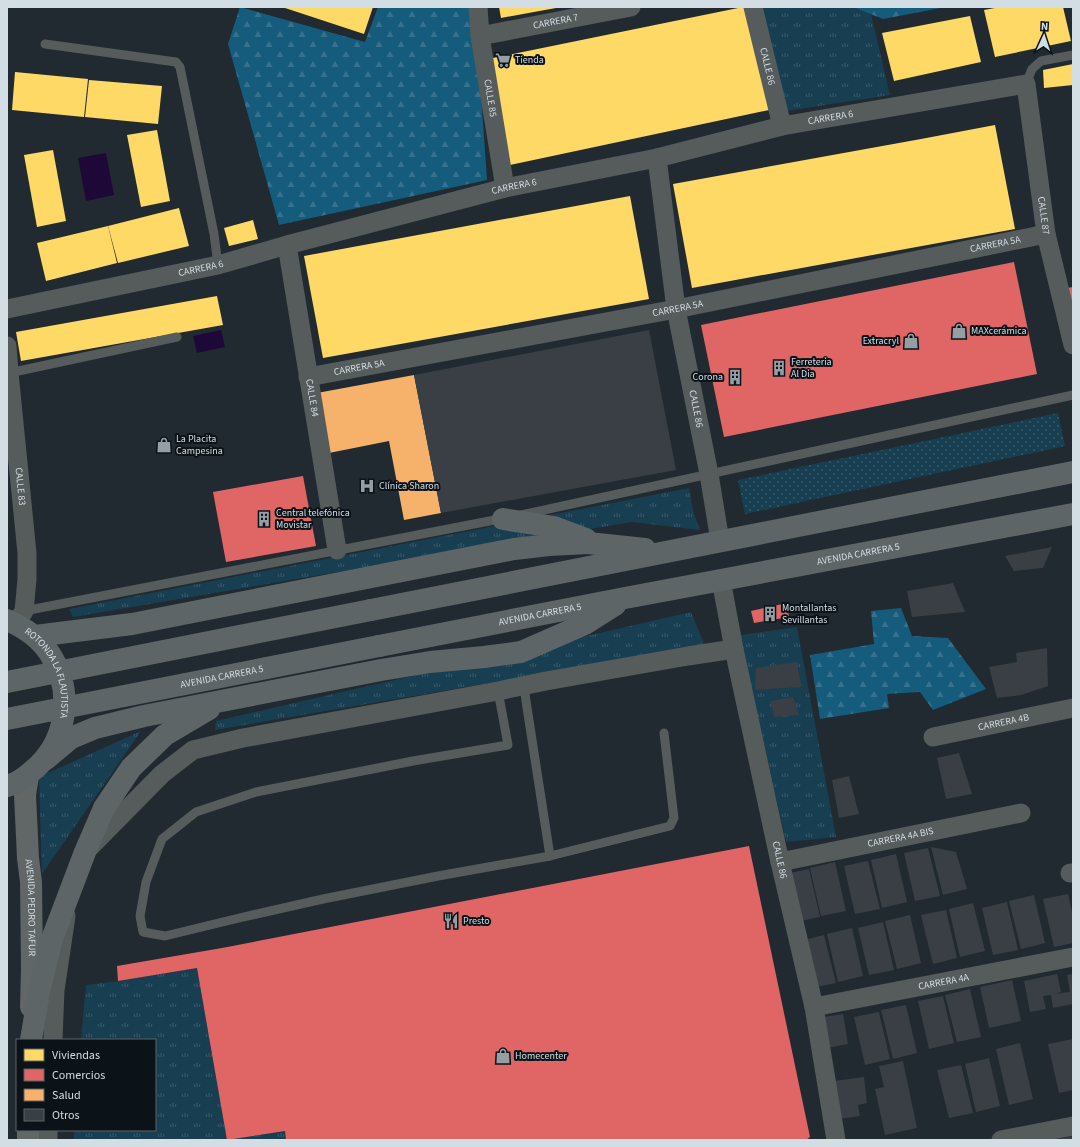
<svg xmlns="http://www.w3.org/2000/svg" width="1080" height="1147" viewBox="0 0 1080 1147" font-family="'Source Sans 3',sans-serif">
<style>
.grass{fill:url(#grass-tufts)}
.forest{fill:url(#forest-firs)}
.garden{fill:url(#garden-dots)}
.water{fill:#1e0837}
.homes{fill:#ffd966}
.shops{fill:#e06666}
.health{fill:#f6b26b}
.building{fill:#393f45}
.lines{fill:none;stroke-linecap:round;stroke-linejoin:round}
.service{stroke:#565b5c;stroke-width:9}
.minor{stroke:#565b5c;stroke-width:19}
.secondary{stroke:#616667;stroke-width:22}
.primary{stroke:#5e6566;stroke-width:22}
.primary-bridge{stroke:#5e6566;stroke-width:22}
.labels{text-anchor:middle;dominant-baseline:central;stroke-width:4;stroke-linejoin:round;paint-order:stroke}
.street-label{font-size:10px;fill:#d2dde4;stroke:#0c1318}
.poi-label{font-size:10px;fill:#d2dde4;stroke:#0c1318;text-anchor:start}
</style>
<defs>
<pattern id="grass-tufts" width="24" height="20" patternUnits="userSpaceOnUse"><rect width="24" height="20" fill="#183e51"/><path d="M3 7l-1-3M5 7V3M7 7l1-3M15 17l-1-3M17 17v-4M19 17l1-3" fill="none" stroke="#39596a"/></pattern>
<pattern id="forest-firs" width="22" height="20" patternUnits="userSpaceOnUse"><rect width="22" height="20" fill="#155b7b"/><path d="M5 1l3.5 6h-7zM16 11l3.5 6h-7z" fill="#36728e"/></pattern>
<pattern id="garden-dots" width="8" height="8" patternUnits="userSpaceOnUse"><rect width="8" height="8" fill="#183e51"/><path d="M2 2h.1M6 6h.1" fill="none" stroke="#39596a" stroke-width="1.8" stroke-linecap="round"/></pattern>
</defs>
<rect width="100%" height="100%" fill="#202a30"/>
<!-- grass -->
<g class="grass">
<path d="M759 7H853L871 14 890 95 786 111Z"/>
<path d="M689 488 693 511 700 530 632 522 73 617 69 609Z"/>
<path d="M691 612 705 646 215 730 216 721Z"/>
<path d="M797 627 836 837 786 842 740 635Z"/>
<path d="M141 731 42 874 39 777Z"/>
<path d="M197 968 227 1139 285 1131 286 1140H74V1130H155V1040H81L86 985 118 981Z"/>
</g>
<!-- forest -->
<g class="forest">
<path d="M240 7 365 42 378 7H475L487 180 279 225 228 44Z"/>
<path d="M853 7H946L883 19Z"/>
<path d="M901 608 912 636 948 638 986 689 933 710 920 692 887 694 889 708 820 719 810 655 874 644 871 611Z"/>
</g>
<!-- garden -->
<path class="garden" d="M1058 413 1065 446 745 514 738 480Z"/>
<!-- water -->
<g class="water">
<path d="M106 153 114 195 86 201 78 158Z"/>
<path d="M221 330 225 347 197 353 193 336Z"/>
</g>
<!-- homes -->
<g class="homes">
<path d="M282 7H373L364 34Z"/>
<path d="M499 7H556V8L501 18Z"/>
<path d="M743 7H748L769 110 510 165 488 59Z"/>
<path d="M1000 7H1063L1071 41 995 57 984 10Z"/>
<path d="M970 16 981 62 894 81 882 33Z"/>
<path d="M1073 64V85L1044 88 1043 70Z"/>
<path d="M15 72 88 79 84 117 12 110Z"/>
<path d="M89 80 162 86 158 124 85 117Z"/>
<path d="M995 125 1015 229 692 288 673 184 921 139Z"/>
<path d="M157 130 170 201 141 207 127 135Z"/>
<path d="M53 150 66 221 37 227 24 155Z"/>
<path d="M630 196 649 299 323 358 304 256Z"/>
<path d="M179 208 189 246 118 263 108 226Z"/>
<path d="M253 220 258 239 229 246 224 228Z"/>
<path d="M108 226 117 263 46 281 37 243Z"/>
<path d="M217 296 223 325 21 361 16 332Z"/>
</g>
<!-- shops -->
<g class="shops">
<path d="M1014 262 1037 374 724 437 701 325Z"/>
<path d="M1073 287V310L1067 288Z"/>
<path d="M303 476 316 546 226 562 213 492Z"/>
<path d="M787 603 789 617 754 623 751 611Z"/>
<path d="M749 846 810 1137 806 1140H286L285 1131 227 1140 197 968 118 981 117 966 222 948Z"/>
</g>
<!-- health -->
<path class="health" d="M414 375 441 513 404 520 389 441 329 453 317 393Z"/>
<!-- building -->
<g class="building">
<path d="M649 330 676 470 441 513 414 375Z"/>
<path d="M1052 547 1043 568 1014 571 1005 556Z"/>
<path d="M953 583 965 612 912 617 907 591Z"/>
<path d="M1047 648 1048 686 1021 695 997 698 989 667 1017 662 1016 653Z"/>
<path d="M796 662 802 687 755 690 756 668Z"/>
<path d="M793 697 799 715 774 717 770 701Z"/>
<path d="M959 753 972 794 946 799 937 758Z"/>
<path d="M849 776 859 814 839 818 832 780Z"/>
<path d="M931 847 956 852 967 889 943 895Z"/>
<path d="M928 848 940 896 915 901 904 853Z"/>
<path d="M896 854 907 902 882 908 871 860Z"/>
<path d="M868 861 880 909 855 914 844 866Z"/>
<path d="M835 862 846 911 821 916 810 868Z"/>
<path d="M809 869 820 917 796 922 785 874Z"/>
<path d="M1068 894 1073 917V943L1054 947 1043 899Z"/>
<path d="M1034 895 1045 943 1021 949 1009 901Z"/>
<path d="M1007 902 1018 950 993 955 982 908Z"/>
<path d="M973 903 985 951 960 957 949 909Z"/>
<path d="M946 910 957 958 933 964 921 915Z"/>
<path d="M910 915 921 963 897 969 885 921Z"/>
<path d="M883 922 894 970 869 975 858 928Z"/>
<path d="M852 928 863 976 838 982 827 934Z"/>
<path d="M824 935 836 983 811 988 800 941Z"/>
<path d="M1057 974 1061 992 1054 994 1070 992 1067 975 1073 974V1004L1053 1008 1051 995 1043 996 1046 1009 1030 1012 1024 981Z"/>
<path d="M1012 980 1021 1021 989 1028 980 987Z"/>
<path d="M970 989 981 1037 957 1042 945 995Z"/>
<path d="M943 996 954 1043 929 1049 918 1001Z"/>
<path d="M906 1005 917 1053 893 1059 881 1010Z"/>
<path d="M879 1012 890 1059 865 1065 854 1017Z"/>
<path d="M843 1014 848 1044 822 1049 817 1018Z"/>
<path d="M1073 1039V1090L1059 1093 1048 1044Z"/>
<path d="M1020 1043 1033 1099 1009 1105 996 1049Z"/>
<path d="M989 1058 1000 1106 976 1112 965 1064Z"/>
<path d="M903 1061 917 1128 885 1135 875 1089 884 1087 879 1066Z"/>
<path d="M961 1065 973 1113 949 1118 937 1070Z"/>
<path d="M864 1077 867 1103 858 1105 860 1116 839 1119 834 1081Z"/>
<path d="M1073 1136V1140H1059V1139Z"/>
</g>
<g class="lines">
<!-- service -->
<g class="service">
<path d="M45 44 176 62 180 67 214 234 218 265"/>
<path d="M1026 84 1032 69 1041 61 1073 55"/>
<path d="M9 373 177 337"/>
<path d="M521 515 1073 395"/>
<path d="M24 611 505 518"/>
<path d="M498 691 508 745 413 761 256 792 196 812 162 839 146 882 140 916 143 932 165 936 235 919 323 899 438 876 550 856 526 701 524 685"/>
<path d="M550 856 670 826 674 818 664 733"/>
</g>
<!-- minor -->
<g class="minor">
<path id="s1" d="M478 7 480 36 505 188"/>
<path id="s2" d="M753 7 782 126"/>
<path id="s3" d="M480 36 631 7"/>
<path id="s4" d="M657 158 676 309 709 474 720 541"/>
<path id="s5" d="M287 245 337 550"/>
<path id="s6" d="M7 309 218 265 287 245 505 188 657 158 782 126 1026 84 1046 234 1073 345"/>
<path id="s7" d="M7 346 9 373 27 553V579L24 611 16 624"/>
<path id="s8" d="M308 377 676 309 1046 234"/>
<path id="s9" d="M721 580 734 649 780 862 814 1007 836 1140"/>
<path id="s10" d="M933 737 1073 708"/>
<path d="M90 847 162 774 193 750 243 738 498 691 546 681 688 656 734 649"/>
<path id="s11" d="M780 862 1021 813"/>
<path d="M1070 873H1073"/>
<path id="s12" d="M814 1007 1073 957"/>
<path d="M53 1040 55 990 66 916"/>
<path d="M48 1140V1130"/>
<path d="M1001 1140 1073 1126"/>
</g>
<!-- secondary -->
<g class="secondary">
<path id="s13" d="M28 776 25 795 28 858 31 882 32 969 31 1007"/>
<path d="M28 1140V1130"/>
</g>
<!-- primary -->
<g class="primary">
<path d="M503 519 554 527 586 539"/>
<path d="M371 610 1073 472"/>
<path id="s14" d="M7 620C23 627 40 638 50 654 73 689 68 737 38 766 29 774 19 783 7 786"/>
<path d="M35 636 132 624 514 549 549 545 588 543 645 549"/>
<path id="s15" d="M379 646 625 598 1073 514"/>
<path d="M46 759 71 738 95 728 144 716 381 670 430 662 484 657 521 652 585 624 615 605"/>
<path d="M31 1040 39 992 52 939 85 852 104 808 131 768 165 735 209 709"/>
</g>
<!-- primary-bridge -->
<g class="primary-bridge">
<path d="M7 682 371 610"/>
<path id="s16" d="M7 719 379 646"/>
</g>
</g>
<!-- icons -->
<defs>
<g id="supermarket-bare" transform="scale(1.2)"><path d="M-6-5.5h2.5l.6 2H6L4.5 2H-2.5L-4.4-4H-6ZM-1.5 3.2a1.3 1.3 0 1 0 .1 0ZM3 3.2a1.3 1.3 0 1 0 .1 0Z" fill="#949ea5" stroke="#0c1318" stroke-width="2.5" paint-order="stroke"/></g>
<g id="shop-bare" transform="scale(1.2)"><path d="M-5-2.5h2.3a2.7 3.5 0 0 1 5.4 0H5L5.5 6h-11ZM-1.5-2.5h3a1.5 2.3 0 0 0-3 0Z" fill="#949ea5" stroke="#0c1318" stroke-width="2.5" paint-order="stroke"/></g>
<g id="building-bare" transform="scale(1.2)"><path d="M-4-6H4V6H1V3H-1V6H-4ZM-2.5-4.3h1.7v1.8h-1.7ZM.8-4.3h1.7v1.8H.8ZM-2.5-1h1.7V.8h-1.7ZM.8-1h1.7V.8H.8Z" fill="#949ea5" stroke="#0c1318" stroke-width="2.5" paint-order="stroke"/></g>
<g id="hospital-bare" transform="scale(1.2)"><path d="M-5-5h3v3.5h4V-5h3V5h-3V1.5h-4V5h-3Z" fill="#949ea5" stroke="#0c1318" stroke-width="2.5" paint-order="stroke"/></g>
<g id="restaurant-bare" transform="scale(1.2)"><path d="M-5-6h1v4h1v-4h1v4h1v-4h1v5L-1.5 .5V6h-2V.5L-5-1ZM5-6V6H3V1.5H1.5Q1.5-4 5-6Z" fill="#949ea5" stroke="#0c1318" stroke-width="2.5" paint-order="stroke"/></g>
</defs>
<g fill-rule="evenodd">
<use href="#supermarket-bare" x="503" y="60"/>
<use href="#shop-bare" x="959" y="331"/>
<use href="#shop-bare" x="911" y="341"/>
<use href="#building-bare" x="779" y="368"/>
<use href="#building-bare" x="735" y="377"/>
<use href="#shop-bare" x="164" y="445"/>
<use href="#hospital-bare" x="367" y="486"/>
<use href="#building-bare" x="264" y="519"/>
<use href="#building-bare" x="770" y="614"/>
<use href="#restaurant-bare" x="451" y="921"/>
<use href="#shop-bare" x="503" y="1056"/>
</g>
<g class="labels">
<!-- street labels -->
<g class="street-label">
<text stroke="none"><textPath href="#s3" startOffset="77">CARRERA 7</textPath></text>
<text stroke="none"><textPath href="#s2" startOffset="61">CALLE 86</textPath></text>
<text stroke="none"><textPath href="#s1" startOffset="92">CALLE 85</textPath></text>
<text stroke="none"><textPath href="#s6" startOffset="846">CARRERA 6</textPath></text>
<text stroke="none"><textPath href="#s6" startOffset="522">CARRERA 6</textPath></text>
<text stroke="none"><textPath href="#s6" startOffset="1177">CALLE 87</textPath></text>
<text stroke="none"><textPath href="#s8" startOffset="700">CARRERA 5A</textPath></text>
<text stroke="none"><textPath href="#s6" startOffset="198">CARRERA 6</textPath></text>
<text stroke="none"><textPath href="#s8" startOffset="376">CARRERA 5A</textPath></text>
<text stroke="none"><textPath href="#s8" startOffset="52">CARRERA 5A</textPath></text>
<text stroke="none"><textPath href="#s5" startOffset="155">CALLE 84</textPath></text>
<text stroke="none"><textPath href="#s4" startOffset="254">CALLE 86</textPath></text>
<text stroke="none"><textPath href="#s7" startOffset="141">CALLE 83</textPath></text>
<text stroke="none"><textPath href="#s15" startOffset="488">AVENIDA CARRERA 5</textPath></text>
<text stroke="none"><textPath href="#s15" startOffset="164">AVENIDA CARRERA 5</textPath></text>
<text stroke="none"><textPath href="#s14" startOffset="72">ROTONDA LA FLAUTISTA</textPath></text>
<text stroke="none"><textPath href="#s16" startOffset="219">AVENIDA CARRERA 5</textPath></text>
<text stroke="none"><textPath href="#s10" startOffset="72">CARRERA 4B</textPath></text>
<text stroke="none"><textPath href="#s11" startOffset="123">CARRERA 4A BIS</textPath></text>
<text stroke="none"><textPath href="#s9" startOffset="286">CALLE 86</textPath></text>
<text stroke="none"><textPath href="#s13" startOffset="132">AVENIDA PEDRO TAFUR</textPath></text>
<text stroke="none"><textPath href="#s12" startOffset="132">CARRERA 4A</textPath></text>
</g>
<!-- poi labels -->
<g class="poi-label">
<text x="515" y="60">Tienda</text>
<text x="971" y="331">MAXcerámica</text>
<text x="899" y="341" text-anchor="end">Extracryl</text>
<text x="791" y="362">Ferreteria<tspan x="791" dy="12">Al Dia</tspan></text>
<text x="723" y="377" text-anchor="end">Corona</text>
<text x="176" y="439">La Placita<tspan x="176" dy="12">Campesina</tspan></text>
<text x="379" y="486">Clínica Sharon</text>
<text x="276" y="513">Central telefónica<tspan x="276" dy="12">Movistar</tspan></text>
<text x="782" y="608">Montallantas<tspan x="782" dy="12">Sevillantas</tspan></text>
<text x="463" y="921">Presto</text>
<text x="515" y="1056">Homecenter</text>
</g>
</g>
<!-- border -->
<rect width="1080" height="1147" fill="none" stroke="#d2dde4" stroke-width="16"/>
<!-- legend -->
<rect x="16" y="1039" width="140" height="92" fill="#0c1318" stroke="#5b646a"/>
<rect x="24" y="1049" width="20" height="12" fill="#ffd966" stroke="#5b646a"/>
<text x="52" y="1059" font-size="12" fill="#d2dde4">Viviendas</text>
<rect x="24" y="1069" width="20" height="12" fill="#e06666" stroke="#5b646a"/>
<text x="52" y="1079" font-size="12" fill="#d2dde4">Comercios</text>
<rect x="24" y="1089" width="20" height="12" fill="#f6b26b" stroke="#5b646a"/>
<text x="52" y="1099" font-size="12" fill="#d2dde4">Salud</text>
<rect x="24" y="1109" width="20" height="12" fill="#393f45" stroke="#5b646a"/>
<text x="52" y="1119" font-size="12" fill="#d2dde4">Otros</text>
<!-- north arrow -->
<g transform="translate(1044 36) rotate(3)" stroke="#0c1318" stroke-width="3" paint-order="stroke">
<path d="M0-3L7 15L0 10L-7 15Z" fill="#d2dde4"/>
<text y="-6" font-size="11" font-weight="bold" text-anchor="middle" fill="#d2dde4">N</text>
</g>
</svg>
